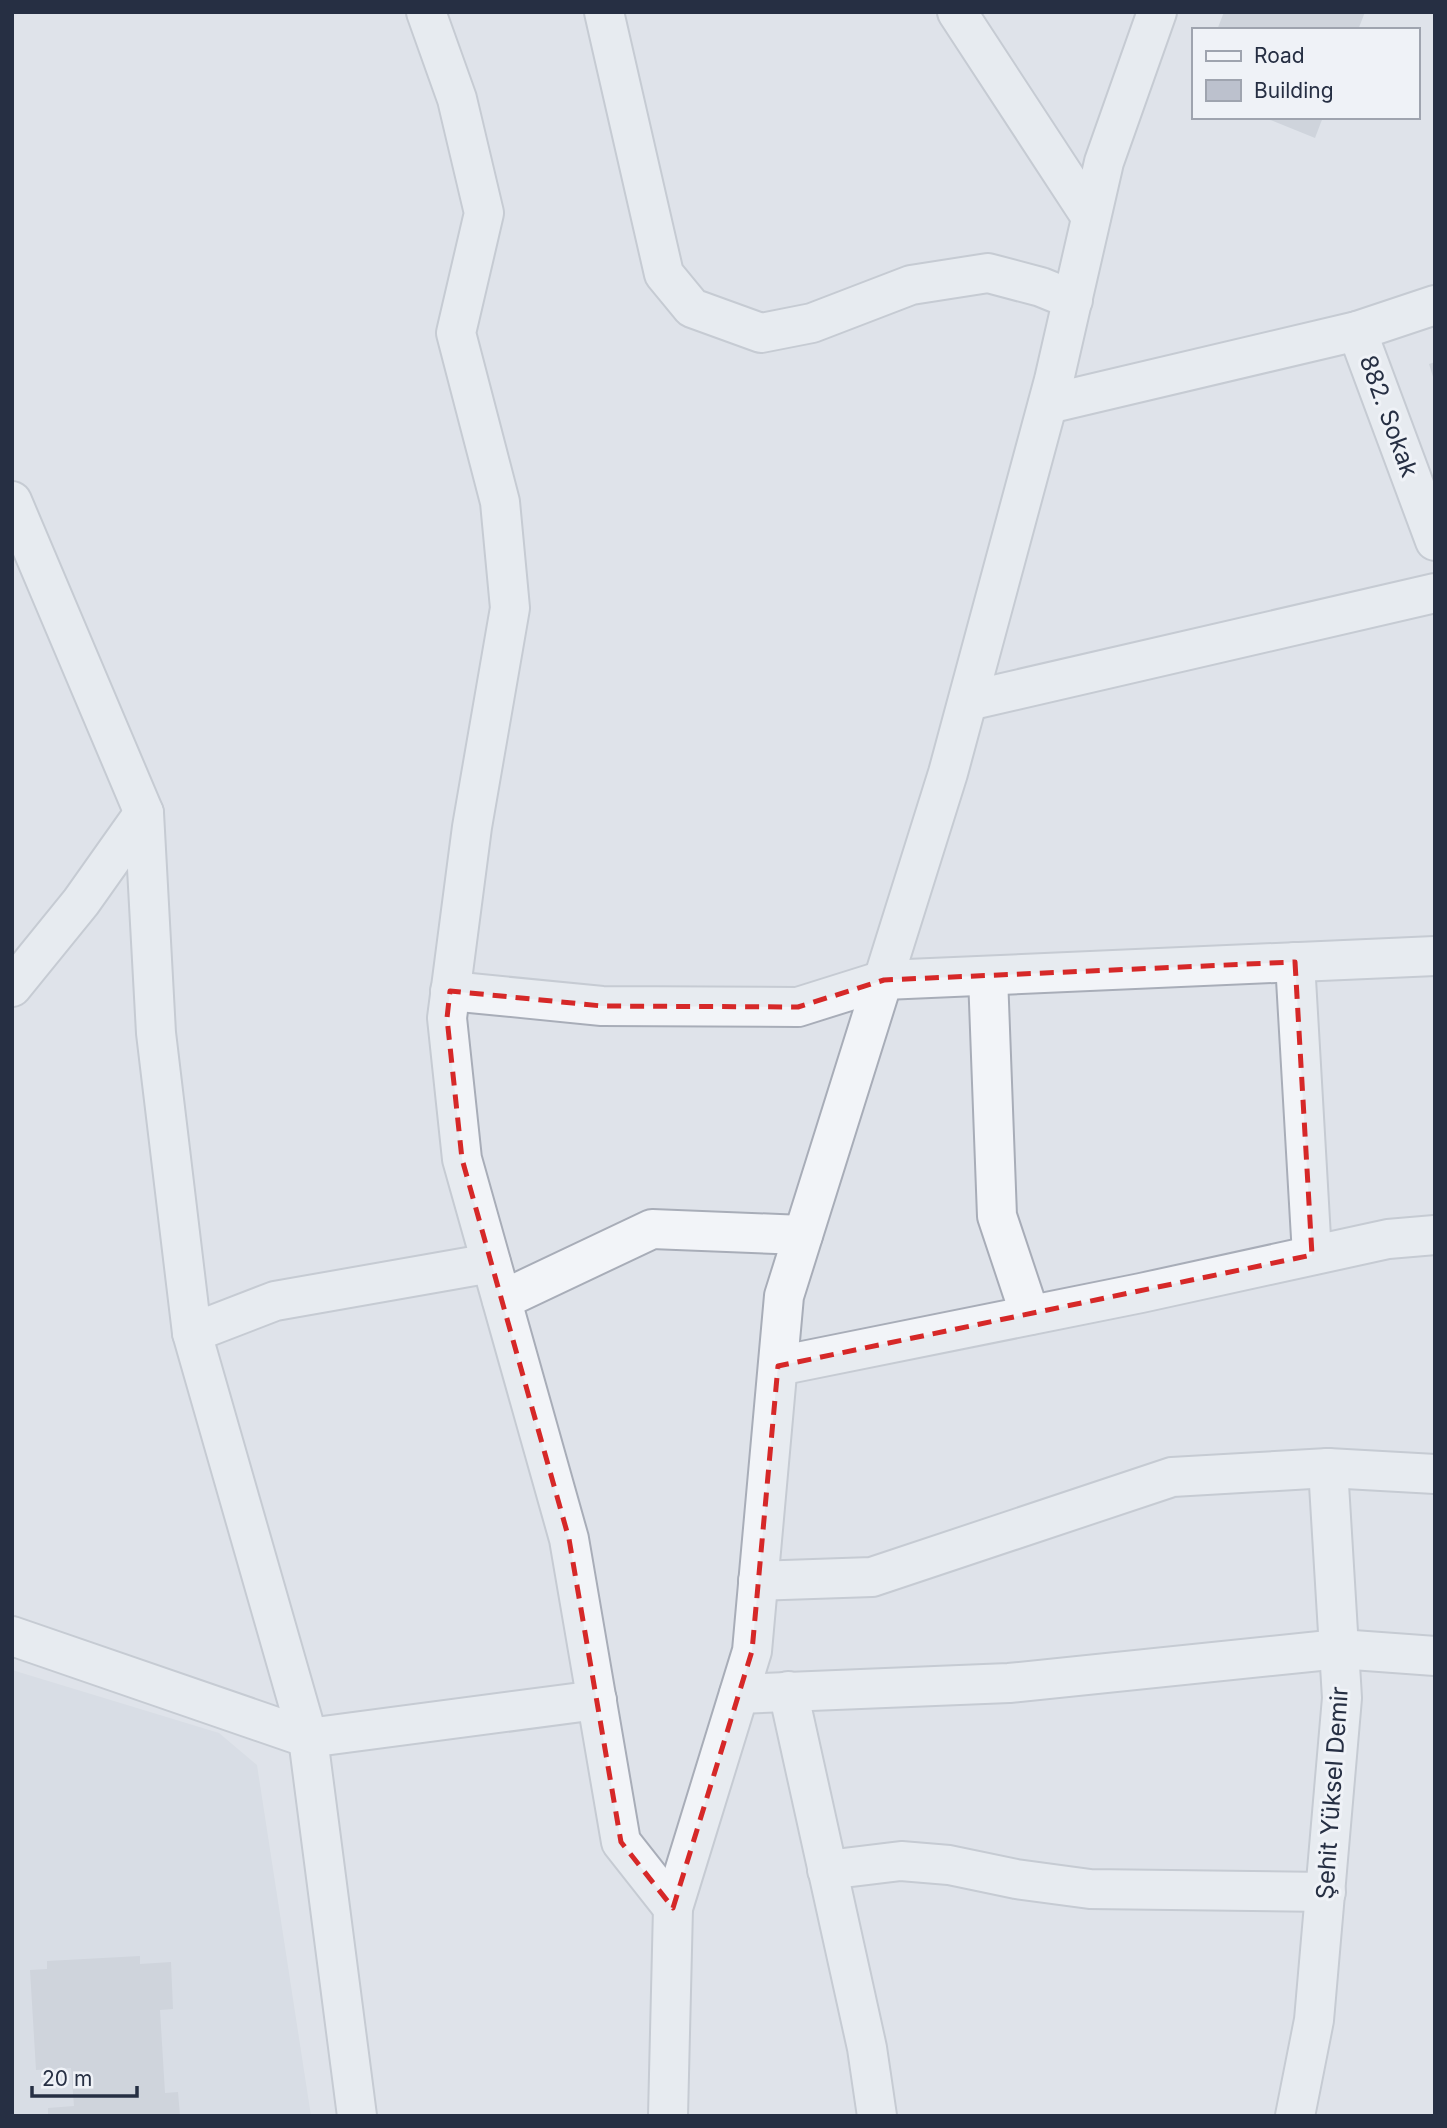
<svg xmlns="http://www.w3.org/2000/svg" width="1447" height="2128" viewBox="0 0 1447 2128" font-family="Inter,sans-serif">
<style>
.built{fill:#d1d5df}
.building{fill:#bcc1cd}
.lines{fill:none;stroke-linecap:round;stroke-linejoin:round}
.minor-casing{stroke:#a8adb8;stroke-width:42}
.minor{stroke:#f2f4f8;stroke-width:38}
.marked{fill:none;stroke:#d62828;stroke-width:5;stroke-dasharray:14 9;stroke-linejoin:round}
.labels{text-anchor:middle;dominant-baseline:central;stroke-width:6;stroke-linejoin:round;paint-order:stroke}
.street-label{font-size:24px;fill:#262f43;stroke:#eff2f7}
</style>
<rect width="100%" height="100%" fill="#dfe3ea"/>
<!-- built -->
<path class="built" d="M12 1670 219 1733 257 1765 311 2116H12Z"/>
<!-- building -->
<g class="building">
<path d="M1224 12H1365L1358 30H1217Z"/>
<path d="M1263 117H1323L1315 138Z"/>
<path d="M1435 362V380H1434L1429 364Z"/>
<path d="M140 1956V1964L171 1962 173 2009 160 2010 165 2093 178 2092 180 2116H48V2108L74 2106 71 2068 36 2070 30 1970 47 1969V1961Z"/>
</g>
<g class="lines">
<!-- minor casing -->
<g class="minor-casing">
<g id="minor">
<path d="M426 12 457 99 484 213 456 333 500 502 510 608 472 827 447 1018 462 1159 569 1539 621 1842 673 1908"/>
<path d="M604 12 664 274 692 308 761 333 812 323 911 285 988 273 1041 287 1073 300"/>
<path d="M957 12 1091 217"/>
<path d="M1357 331 1435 541"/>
<path d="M1048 404 1357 331 1435 305"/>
<path d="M12 501 144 813 156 1033 192 1333 308 1738 357 2116"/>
<path d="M968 701 1435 593"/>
<path d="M1295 962 1312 1255"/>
<path d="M988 976 997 1216 1030 1315"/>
<path d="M12 987 81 902 144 813"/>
<path d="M450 991 602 1006 798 1007 884 980 1435 956"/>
<path d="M502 1300 652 1229 803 1235"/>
<path d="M192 1333 275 1301 491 1263"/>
<path d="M778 1366 1141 1293 1388 1239 1435 1235"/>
<path d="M758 1581 872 1577 1172 1477 1328 1468 1435 1474"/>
<path d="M12 1636 308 1738 597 1700"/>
<path d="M788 1691 867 2048 877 2116"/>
<path d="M739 1694 1009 1683 1339 1649 1435 1656"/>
<path d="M827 1870 901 1861 949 1865 1016 1879 1090 1889 1326 1892"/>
<path d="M668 2116 673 1908 752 1651 784 1296 948 773 1054 380 1104 162 1157 12"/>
<path d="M1295 2116 1314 2020 1342 1698 1328 1468"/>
</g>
</g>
<!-- minor -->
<use href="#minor" class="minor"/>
</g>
<!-- marked area -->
<path d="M0 0H1447V2128H0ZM1295 962 1312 1255 778 1366 752 1651 673 1908 621 1842 569 1539 462 1159 447 1018 450 991 602 1006 798 1007 884 980Z" fill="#dfe3ea" fill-opacity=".55" fill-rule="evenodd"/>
<path class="marked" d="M1295 962 1312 1255 778 1366 752 1651 673 1908 621 1842 569 1539 462 1159 447 1018 450 991 602 1006 798 1007 884 980Z"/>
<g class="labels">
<!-- street labels -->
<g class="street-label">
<text transform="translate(1389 416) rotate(70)">882. Sokak</text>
<text transform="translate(1332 1793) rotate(-86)">Şehit Yüksel Demir</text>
</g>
</g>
<!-- border -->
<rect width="1447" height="2128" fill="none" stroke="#262f43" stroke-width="28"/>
<!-- legend -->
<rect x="1192" y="28" width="228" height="91" fill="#eff2f7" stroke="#9fa4af" stroke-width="2"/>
<rect x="1206" y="51" width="35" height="10" fill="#f2f4f8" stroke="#9fa4af" stroke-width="2"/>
<text x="1254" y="63" font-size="21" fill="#262f43">Road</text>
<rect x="1206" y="80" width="35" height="21" fill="#bcc1cd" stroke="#9fa4af" stroke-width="2"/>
<text x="1254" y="98" font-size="21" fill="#262f43">Building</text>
<!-- scale -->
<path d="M32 2086v10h105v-10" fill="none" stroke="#262f43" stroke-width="3.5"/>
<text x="42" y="2086" font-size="21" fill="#262f43" stroke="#eff2f7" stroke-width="5" paint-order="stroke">20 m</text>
</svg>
